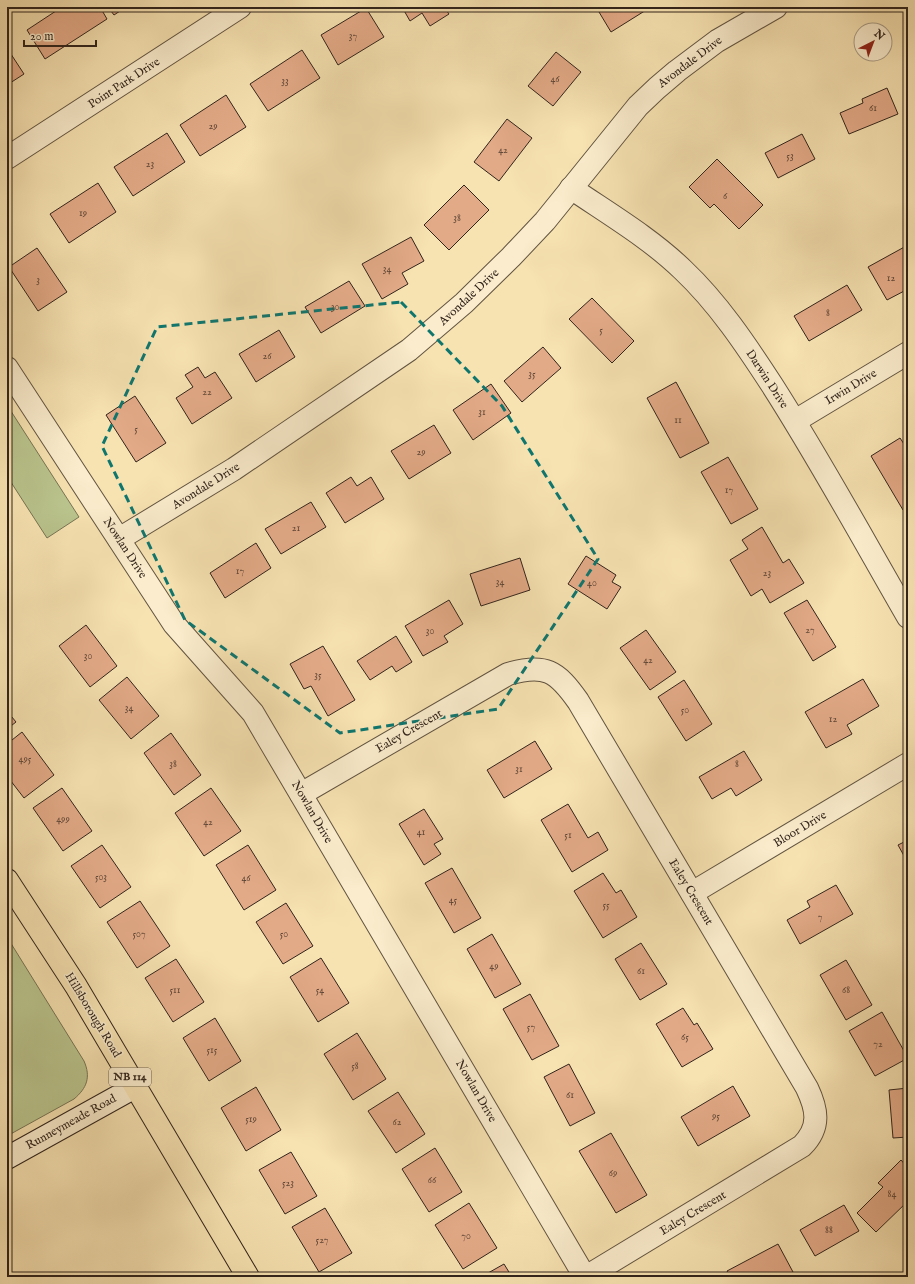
<svg xmlns="http://www.w3.org/2000/svg" width="915" height="1284" viewBox="0 0 915 1284" font-family="'IM FELL English',serif">
<style>
.green{fill:#bac48d;stroke:#767454}
.building{fill:#e3aa87;stroke:#31241c}
.lines{fill:none;stroke-linecap:round;stroke-linejoin:round}
.street-casing{stroke:#625441;stroke-width:24}
.secondary-casing{stroke:#31241c;stroke-width:24}
.primary-casing{stroke:#31241c;stroke-width:24}
.street{stroke:#faeccc;stroke-width:22}
.secondary{stroke:#faeccc;stroke-width:22}
.primary{stroke:#f7e2b1;stroke-width:22}
.marked{fill:none;stroke:#0f766e;stroke-width:3;stroke-dasharray:8 5;stroke-linejoin:round}
.labels{text-anchor:middle;dominant-baseline:central;stroke-width:3;stroke-linejoin:round;paint-order:stroke}
.number-label{font-size:10px;fill:#5e4637}
.shield{fill:#faeccc;stroke:#6d6051;stroke-width:1}
.shield-label{font-size:11px;font-weight:bold;fill:#31241c}
.street-label{font-size:12px;fill:#31241c;stroke:#faeccc}
</style>
<rect width="100%" height="100%" fill="#f7e2b1"/>
<filter id="stains"><feTurbulence type="fractalNoise" baseFrequency=".005" numOctaves="4"/><feColorMatrix values="0 0 0 0 .2 0 0 0 0 .09 0 0 0 0 .02 0 0 0 .5 -.17"/></filter>
<radialGradient id="worn" r=".72"><stop offset=".6" stop-color="#630" stop-opacity="0"/><stop offset="1" stop-color="#630" stop-opacity=".3"/></radialGradient>
<!-- green -->
<g class="green">
<path d="M7 405 79 517 47 538 7 476Z"/>
<path d="M7 937 84 1061C91 1077 87 1088 74 1099L7 1136Z"/>
</g>
<!-- building -->
<g class="building">
<path d="M62 7H100L107 19 45 59 27 30Z"/>
<path d="M108 7H126L114 15Z"/>
<path d="M402 7H444L449 14 430 26 422 13 410 21Z"/>
<path d="M596 7H651L611 32Z"/>
<path d="M366 8 384 37 338 65 321 35Z"/>
<path d="M7 48 24 74 7 85Z"/>
<path d="M302 50 320 78 268 111 250 84Z"/>
<path d="M556 52 581 72 553 106 528 86Z"/>
<path d="M887 88 898 114 849 134 840 113 863 103 862 99Z"/>
<path d="M226 95 246 127 200 156 180 125Z"/>
<path d="M507 119 532 138 499 181 474 162Z"/>
<path d="M167 133 185 162 133 196 114 167Z"/>
<path d="M802 134 815 159 778 178 765 153Z"/>
<path d="M717 159 763 205 739 229 714 204 710 208 689 187Z"/>
<path d="M98 183 116 212 69 243 50 214Z"/>
<path d="M464 185 489 210 449 250 424 225Z"/>
<path d="M411 237 424 261 402 273 408 284 382 299 362 264Z"/>
<path d="M908 245V289L887 300 868 267Z"/>
<path d="M37 248 67 292 38 311 9 267Z"/>
<path d="M349 281 365 306 321 333 305 307Z"/>
<path d="M847 285 862 310 809 341 794 316Z"/>
<path d="M592 298 634 341 612 363 569 319Z"/>
<path d="M279 330 295 357 256 382 239 354Z"/>
<path d="M543 347 561 368 522 402 504 381Z"/>
<path d="M198 367 205 378 215 372 232 398 192 424 176 398 193 387 185 375Z"/>
<path d="M676 382 709 443 680 458 647 398Z"/>
<path d="M491 384 511 413 473 440 453 410Z"/>
<path d="M135 396 166 443 136 462 106 415Z"/>
<path d="M434 425 451 453 409 479 391 451Z"/>
<path d="M900 438 908 450V507L903 510 871 456Z"/>
<path d="M728 457 758 509 731 524 701 472Z"/>
<path d="M351 477 357 486 371 477 384 499 345 523 326 493Z"/>
<path d="M311 502 326 527 281 554 265 529Z"/>
<path d="M762 527 783 563 789 559 804 583 770 603 762 589 751 596 730 560 748 549 742 540Z"/>
<path d="M256 543 271 568 225 598 210 573Z"/>
<path d="M586 556 616 575 612 582 621 587 607 609 568 584Z"/>
<path d="M520 558 530 590 481 606 470 574Z"/>
<path d="M449 600 463 624 444 636 448 642 423 656 405 626Z"/>
<path d="M807 600 836 647 813 661 784 613Z"/>
<path d="M86 625 117 666 90 687 59 646Z"/>
<path d="M646 630 676 672 650 690 620 648Z"/>
<path d="M396 636 412 662 396 672 392 666 370 680 357 661Z"/>
<path d="M323 646 355 700 328 716 311 686 304 689 290 664Z"/>
<path d="M127 677 159 716 131 739 99 700Z"/>
<path d="M863 679 879 706 847 725 852 734 826 748 805 712Z"/>
<path d="M684 680 712 724 686 741 658 697Z"/>
<path d="M7 711 16 722 7 729Z"/>
<path d="M22 732 54 775 24 798 7 776V744Z"/>
<path d="M171 733 201 775 174 795 144 753Z"/>
<path d="M535 741 552 769 504 798 487 770Z"/>
<path d="M744 751 762 780 736 796 731 788 712 799 699 777Z"/>
<path d="M62 788 92 831 63 851 33 808Z"/>
<path d="M211 788 241 831 204 856 175 813Z"/>
<path d="M568 804 588 838 598 832 608 850 572 872 541 820Z"/>
<path d="M424 809 443 839 434 844 441 854 424 865 399 824Z"/>
<path d="M908 840V863L898 845Z"/>
<path d="M102 845 131 887 100 908 71 866Z"/>
<path d="M248 845 276 890 244 910 216 865Z"/>
<path d="M452 868 481 918 454 933 425 883Z"/>
<path d="M603 873 616 893 621 890 637 917 603 938 574 891Z"/>
<path d="M836 885 853 914 800 944 787 920 810 907 807 901Z"/>
<path d="M140 901 170 946 137 968 107 922Z"/>
<path d="M286 903 313 946 283 964 256 922Z"/>
<path d="M492 934 521 984 495 998 467 949Z"/>
<path d="M641 943 667 984 640 1000 615 959Z"/>
<path d="M321 958 349 1003 318 1022 290 977Z"/>
<path d="M176 959 204 1002 173 1022 145 978Z"/>
<path d="M846 960 872 1005 846 1020 820 975Z"/>
<path d="M530 994 559 1046 532 1060 503 1009Z"/>
<path d="M683 1008 694 1025 697 1023 713 1049 682 1067 656 1024Z"/>
<path d="M882 1012 908 1058 875 1076 849 1031Z"/>
<path d="M215 1018 241 1061 209 1081 183 1038Z"/>
<path d="M357 1033 386 1079 353 1100 324 1054Z"/>
<path d="M569 1064 595 1113 570 1126 544 1077Z"/>
<path d="M733 1086 750 1116 698 1146 681 1117Z"/>
<path d="M256 1087 281 1130 246 1151 221 1108Z"/>
<path d="M908 1088V1137L893 1138 889 1090Z"/>
<path d="M398 1092 425 1134 396 1153 368 1111Z"/>
<path d="M611 1133 647 1195 616 1213 579 1151Z"/>
<path d="M435 1148 462 1192 429 1212 402 1169Z"/>
<path d="M291 1152 317 1196 285 1214 259 1170Z"/>
<path d="M901 1160 908 1168V1201L876 1232 857 1213 883 1187 878 1183Z"/>
<path d="M469 1203 497 1248 463 1269 435 1225Z"/>
<path d="M844 1205 859 1231 815 1256 800 1230Z"/>
<path d="M325 1208 352 1253 319 1272 292 1227Z"/>
<path d="M778 1244 793 1272 784 1277H730L727 1271Z"/>
<path d="M504 1264 512 1277H481Z"/>
<path d="M350 1272 353 1277H342Z"/>
</g>
<g class="lines">
<!-- street casing -->
<g class="street-casing">
<g id="street">
<path d="M7 158 240 7"/>
<path d="M571 188C609 214 650 238 683 270 718 303 746 345 772 385 820 460 863 539 908 617"/>
<path d="M7 368 174 624 253 713 585 1277"/>
<path d="M795 421 908 353"/>
<path d="M119 539 234 469 409 350 464 303 511 257 545 221 638 106 657 88 677 71 717 41 776 7"/>
<path d="M301 794 508 674C545 663 557 671 578 701L807 1088C817 1109 821 1127 802 1146L586 1277"/>
<path d="M692 893 908 764"/>
</g>
</g>
<!-- secondary casing -->
<g class="secondary-casing">
<path id="secondary" d="M7 1158 135 1087"/>
</g>
<!-- primary casing -->
<g class="primary-casing">
<path id="primary" d="M7 880 76 986 248 1277"/>
</g>
<!-- street -->
<use href="#street" class="street"/>
<!-- secondary -->
<use href="#secondary" class="secondary"/>
<!-- primary -->
<use href="#primary" class="primary"/>
</g>
<!-- marked area -->
<path class="marked" d="M401 302 502 406 598 559 498 709 340 733 185 620 102 446 157 327Z"/>
<g class="labels">
<!-- number labels -->
<g class="number-label">
<text x="353" y="36">37</text>
<text x="555" y="79">46</text>
<text x="285" y="81">33</text>
<text x="873" y="108">61</text>
<text x="213" y="126">29</text>
<text x="503" y="150">42</text>
<text x="790" y="156">53</text>
<text x="150" y="164">23</text>
<text x="725" y="196">6</text>
<text x="83" y="213">19</text>
<text x="457" y="218">38</text>
<text x="387" y="269">34</text>
<text x="891" y="278">12</text>
<text x="38" y="280">3</text>
<text x="335" y="307">30</text>
<text x="828" y="313">8</text>
<text x="601" y="330">5</text>
<text x="267" y="356">26</text>
<text x="532" y="374">35</text>
<text x="207" y="392">22</text>
<text x="482" y="412">31</text>
<text x="678" y="420">11</text>
<text x="136" y="429">5</text>
<text x="421" y="452">29</text>
<text x="729" y="490">17</text>
<text x="296" y="528">21</text>
<text x="240" y="571">17</text>
<text x="767" y="573">23</text>
<text x="500" y="582">34</text>
<text x="592" y="583">40</text>
<text x="810" y="630">27</text>
<text x="430" y="631">30</text>
<text x="88" y="656">30</text>
<text x="648" y="660">42</text>
<text x="318" y="675">35</text>
<text x="129" y="708">34</text>
<text x="685" y="710">50</text>
<text x="833" y="719">12</text>
<text x="25" y="759">495</text>
<text x="173" y="764">38</text>
<text x="737" y="764">8</text>
<text x="519" y="769">31</text>
<text x="63" y="819">499</text>
<text x="208" y="822">42</text>
<text x="421" y="832">41</text>
<text x="568" y="835">51</text>
<text x="101" y="877">503</text>
<text x="246" y="878">46</text>
<text x="453" y="900">45</text>
<text x="606" y="905">55</text>
<text x="820" y="917">7</text>
<text x="139" y="934">507</text>
<text x="284" y="934">50</text>
<text x="494" y="966">49</text>
<text x="641" y="971">61</text>
<text x="175" y="990">511</text>
<text x="320" y="990">54</text>
<text x="846" y="990">68</text>
<text x="531" y="1027">57</text>
<text x="685" y="1037">65</text>
<text x="878" y="1044">72</text>
<text x="212" y="1050">515</text>
<text x="355" y="1066">58</text>
<text x="570" y="1095">61</text>
<text x="716" y="1116">95</text>
<text x="251" y="1119">519</text>
<text x="397" y="1122">62</text>
<text x="613" y="1173">69</text>
<text x="432" y="1180">66</text>
<text x="288" y="1183">523</text>
<text x="892" y="1194">84</text>
<text x="829" y="1230">88</text>
<text x="466" y="1236">70</text>
<text x="322" y="1240">527</text>
</g>
<!-- shield labels -->
<rect class="shield" x="109" y="1068" width="42" height="18" rx="3"/>
<g class="shield-label">
<text x="130" y="1077">NB 114</text>
</g>
<!-- street labels -->
<g class="street-label">
<text transform="translate(690 62) rotate(-37)">Avondale Drive</text>
<text transform="translate(124 83) rotate(-33)">Point Park Drive</text>
<text transform="translate(469 297) rotate(-43)">Avondale Drive</text>
<text transform="translate(767 379) rotate(57)">Darwin Drive</text>
<text transform="translate(851 387) rotate(-31)">Irwin Drive</text>
<text transform="translate(206 486) rotate(-32)">Avondale Drive</text>
<text transform="translate(125 548) rotate(57)">Nowlan Drive</text>
<text transform="translate(409 731) rotate(-30)">Ealey Crescent</text>
<text transform="translate(312 812) rotate(60)">Nowlan Drive</text>
<text transform="translate(800 829) rotate(-31)">Bloor Drive</text>
<text transform="translate(691 892) rotate(59)">Ealey Crescent</text>
<text transform="translate(93 1015) rotate(59)">Hillsborough Road</text>
<text transform="translate(476 1091) rotate(60)">Nowlan Drive</text>
<text transform="translate(71 1122) rotate(-29)">Runneymeade Road</text>
<text transform="translate(693 1213) rotate(-31)">Ealey Crescent</text>
</g>
</g>
<!-- margin -->
<rect width="915" height="1284" fill="none" stroke="#f7e2b1" stroke-width="24"/>
<rect x="8" y="8" width="899" height="1268" fill="none" stroke="#31241c" stroke-width="2"/>
<rect x="12" y="12" width="891" height="1260" fill="none" stroke="#31241c"/>
<!-- north arrow -->
<g transform="translate(873 42) rotate(42)"><circle r="19" fill="#faeccc" stroke="#aa9c86"/>
<path d="M0-3L7 15L0 10L-7 15Z" fill="#8f2418"/>
<text y="-6" font-size="11" font-weight="bold" text-anchor="middle" fill="#31241c">N</text>
</g>
<!-- scale -->
<path d="M24 40v6h72v-6" fill="none" stroke="#31241c" stroke-width="2"/>
<text x="30" y="40" font-size="12" fill="#31241c" stroke="#faeccc" stroke-width="3" paint-order="stroke">20 m</text>
<rect width="100%" height="100%" filter="url(#stains)"/>
<rect width="100%" height="100%" fill="url(#worn)"/>
</svg>
